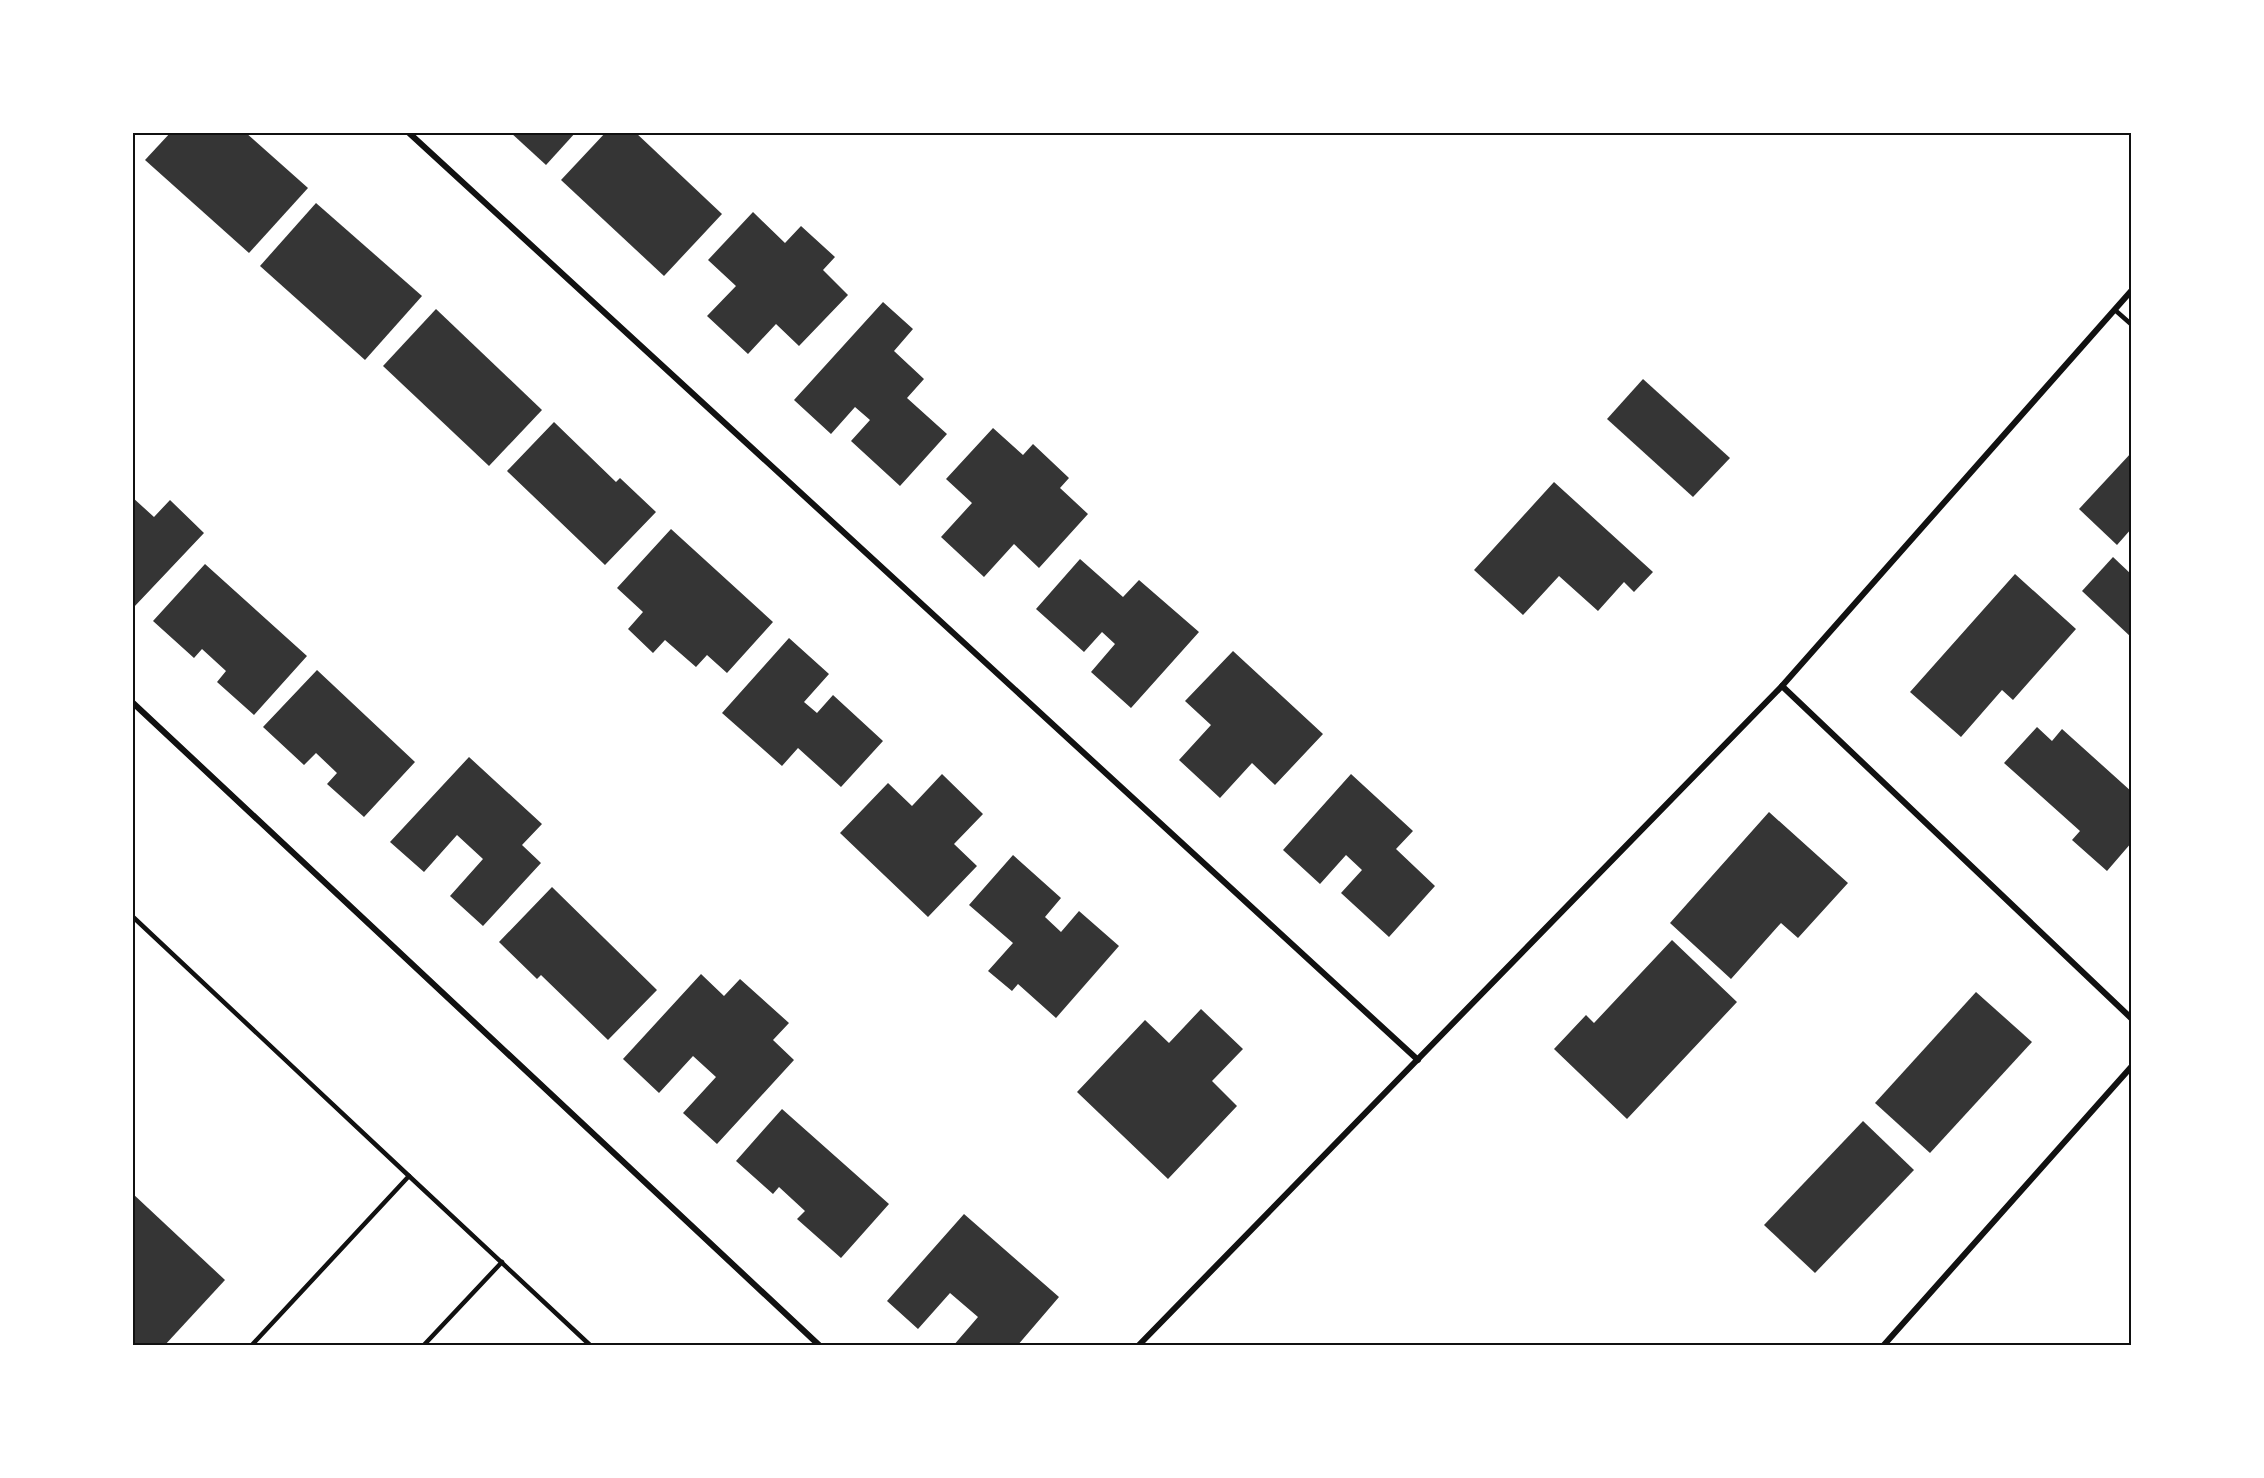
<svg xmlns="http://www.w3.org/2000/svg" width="2264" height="1478" viewBox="0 0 2264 1478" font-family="'Alegreya Sans',sans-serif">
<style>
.building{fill:#353535}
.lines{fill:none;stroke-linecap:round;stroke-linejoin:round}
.service{stroke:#111;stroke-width:4.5}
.minor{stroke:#111;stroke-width:6}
.neatline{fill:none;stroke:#111;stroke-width:2}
</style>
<rect width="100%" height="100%" fill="#fff"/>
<!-- building -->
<g class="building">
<path d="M171 132H245L308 188 249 253 145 160Z"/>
<path d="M510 132H576L546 165Z"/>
<path d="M606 132H635L722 214 664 276 561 180Z"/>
<path d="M316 203 422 296 365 360 260 266Z"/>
<path d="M753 212 785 243 801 226 835 257 823 270 848 295 799 346 776 324 748 354 707 316 736 286 708 260Z"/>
<path d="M883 302 913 329 894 351 924 379 907 398 947 434 900 486 851 441 870 420 855 407 831 434 794 400Z"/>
<path d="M436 309 542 410 489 466 383 366Z"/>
<path d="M1643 379 1730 458 1693 497 1607 419Z"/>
<path d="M554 422 616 482 620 478 656 512 605 565 507 471Z"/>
<path d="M993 428 1023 455 1033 444 1069 478 1060 488 1088 514 1039 568 1014 544 984 577 941 537 972 503 946 479Z"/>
<path d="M2132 452V528L2117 545 2079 509Z"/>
<path d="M1554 482 1653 572 1634 592 1624 582 1598 611 1559 576 1523 615 1474 570Z"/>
<path d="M132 497 154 517 170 500 204 533 134 607 132 605Z"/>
<path d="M671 529 773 622 727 673 707 655 696 667 665 640 653 653 628 629 643 612 617 588Z"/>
<path d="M2113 557 2132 575V638L2082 591Z"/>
<path d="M1080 559 1123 597 1139 580 1199 632 1131 708 1091 672 1115 644 1102 632 1084 652 1036 609Z"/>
<path d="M205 564 307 656 254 715 217 682 226 671 202 649 194 658 153 621Z"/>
<path d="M2015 574 2076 629 2013 700 2002 690 1961 737 1910 692Z"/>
<path d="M789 638 829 674 804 702 817 713 833 695 883 741 841 787 798 748 782 766 722 713Z"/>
<path d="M1233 651 1323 734 1275 785 1252 763 1220 798 1179 760 1211 725 1185 701Z"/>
<path d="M317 670 415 762 364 817 327 784 337 773 316 753 304 765 263 727Z"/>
<path d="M2037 727 2052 741 2062 729 2132 792V842L2107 871 2072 840 2080 831 2004 763Z"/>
<path d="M469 757 542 824 522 845 541 863 483 926 450 896 483 859 457 835 424 872 390 842Z"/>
<path d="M942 774 983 814 954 844 977 866 928 917 840 833 888 783 912 806Z"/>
<path d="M1351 774 1413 831 1396 849 1435 886 1389 937 1341 893 1362 870 1346 855 1320 884 1283 850Z"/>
<path d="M1769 812 1848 883 1798 938 1781 923 1731 979 1670 923Z"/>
<path d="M1013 855 1061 898 1045 917 1061 932 1079 911 1119 946 1056 1018 1018 984 1012 991 988 971 1013 943 969 905Z"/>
<path d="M552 887 657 990 608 1040 541 975 537 979 499 942Z"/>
<path d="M1672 940 1737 1002 1627 1119 1554 1049 1586 1015 1594 1023Z"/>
<path d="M701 974 724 996 740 979 789 1023 773 1040 794 1060 717 1144 683 1113 716 1077 693 1056 659 1093 623 1059Z"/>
<path d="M1976 992 2032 1042 1930 1153 1875 1103Z"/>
<path d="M1201 1009 1243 1049 1212 1081 1237 1106 1168 1179 1077 1092 1145 1020 1169 1043Z"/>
<path d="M782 1109 889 1204 841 1258 797 1219 805 1211 779 1187 773 1194 736 1161Z"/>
<path d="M1863 1121 1914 1170 1815 1273 1764 1225Z"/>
<path d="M132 1193 225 1280 164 1346H132Z"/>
<path d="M964 1214 1059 1297 1017 1346H953L978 1317 950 1293 918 1329 887 1301Z"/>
</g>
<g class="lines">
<!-- service -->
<g class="service">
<path d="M2115 310 2132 325"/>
<path d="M132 916 409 1176 251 1346"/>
<path d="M409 1176 591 1346"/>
<path d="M423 1346 502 1262"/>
</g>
<!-- minor -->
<g class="minor">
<path d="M408 132 1418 1060"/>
<path d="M1782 686 2132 1019"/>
<path d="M132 702 820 1346"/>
<path d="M1138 1346 1782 686 2132 290"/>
<path d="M1883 1346 2132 1066"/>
</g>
</g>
<!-- border -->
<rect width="2264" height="1478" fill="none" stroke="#ffffff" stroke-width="267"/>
<rect x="134" y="134" width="1996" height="1210" class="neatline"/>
</svg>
